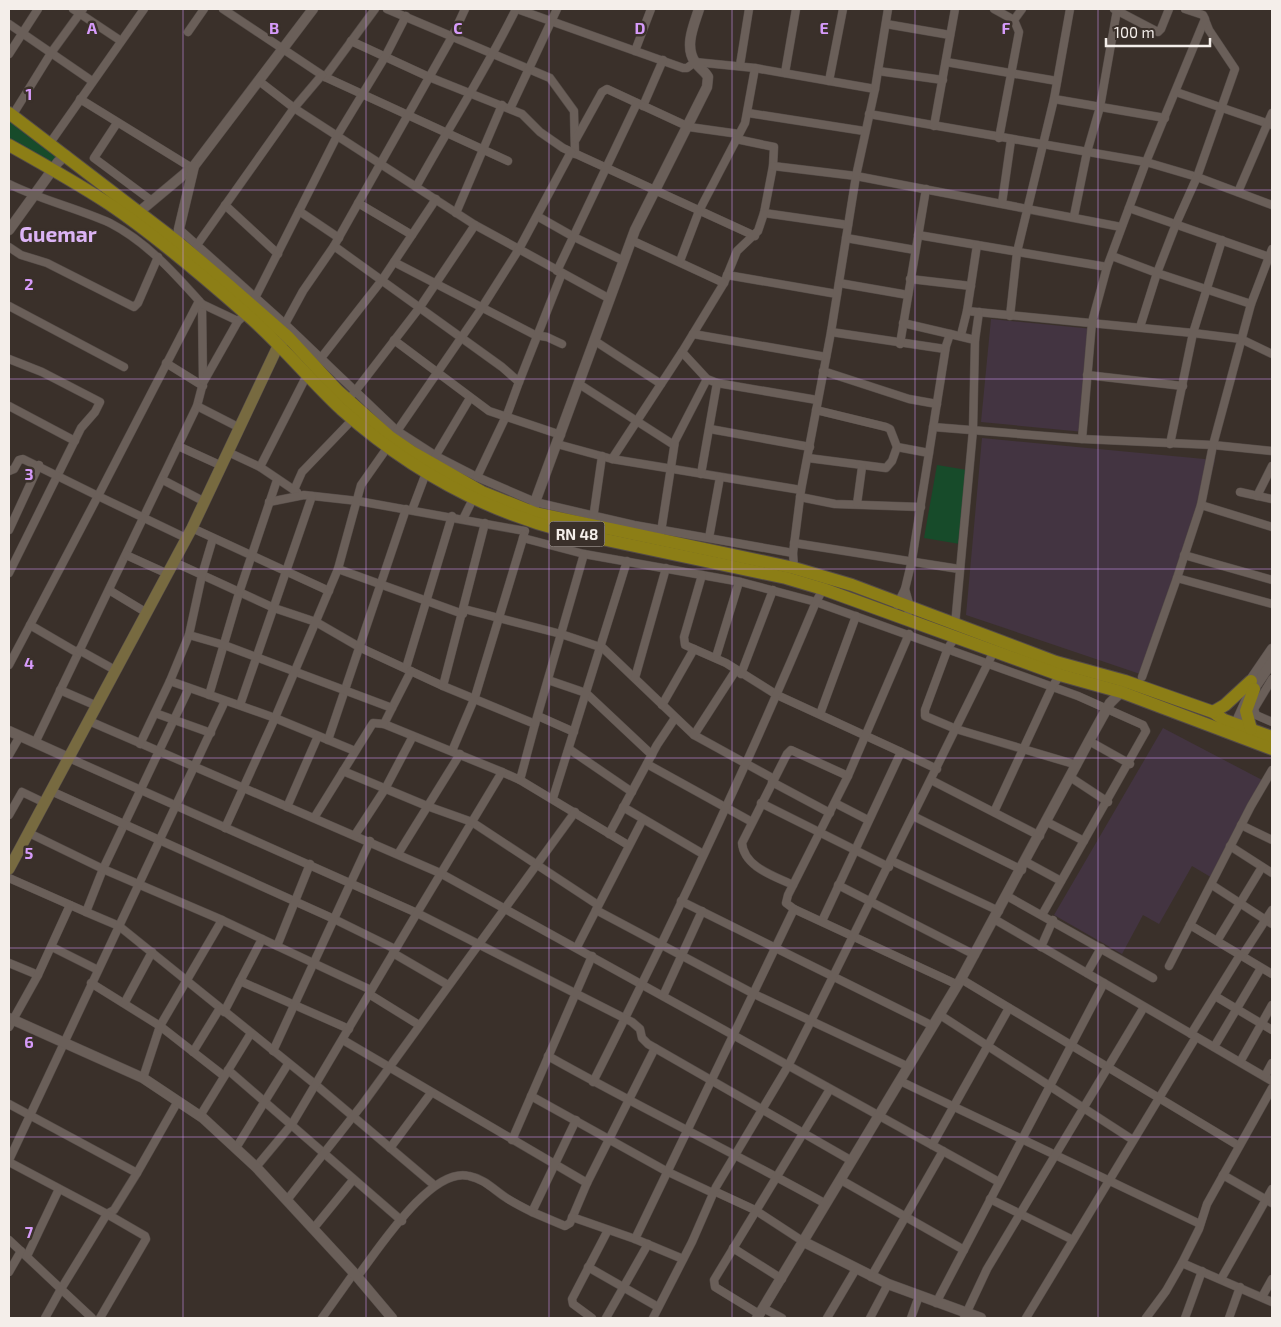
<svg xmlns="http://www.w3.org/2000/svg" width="1281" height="1327" viewBox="0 0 1281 1327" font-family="'Exo 2',sans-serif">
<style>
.education{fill:#433441}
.green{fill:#174b2a}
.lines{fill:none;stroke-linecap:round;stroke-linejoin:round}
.minor-casing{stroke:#544b47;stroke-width:9}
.tertiary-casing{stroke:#544b47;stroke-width:11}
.secondary-casing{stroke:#544b47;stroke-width:12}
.trunk-casing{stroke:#544b47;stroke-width:14}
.minor{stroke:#6a5f59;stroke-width:8}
.tertiary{stroke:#6a5f59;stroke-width:10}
.secondary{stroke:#776a40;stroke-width:11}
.trunk{stroke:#8c7e16;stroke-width:12}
.grid{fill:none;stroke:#d69bfa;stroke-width:1;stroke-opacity:0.55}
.labels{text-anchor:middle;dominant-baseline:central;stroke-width:5;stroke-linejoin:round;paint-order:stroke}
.shield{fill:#3a302a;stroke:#bcb5b0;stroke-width:1}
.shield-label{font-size:15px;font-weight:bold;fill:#f4eeea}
.district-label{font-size:21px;font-weight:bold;fill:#dcb4f5;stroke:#3a302a}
.grid-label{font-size:16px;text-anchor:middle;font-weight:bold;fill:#d69bfa;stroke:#3a302a;stroke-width:5;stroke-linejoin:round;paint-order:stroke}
</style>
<rect width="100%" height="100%" fill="#3a302a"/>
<!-- education -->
<g class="education">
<path d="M991 319 1093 329 1084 432 981 422Z"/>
<path d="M982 438 1215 460 1202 511 1146 676 966 615Z"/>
<path d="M1163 728 1266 782 1214 879 1192 866 1159 924 1143 915 1122 954 1054 915Z"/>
</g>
<!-- green -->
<g class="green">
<path d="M9 116 59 154 54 163 9 139Z"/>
<path d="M937 465 967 470 960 544 924 538Z"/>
</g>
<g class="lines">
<!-- minor casing -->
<g class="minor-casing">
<g id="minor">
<path d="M73 9 121 41"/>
<path d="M223 9 325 77 508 161"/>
<path d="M387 9 550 78 574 111 575 154"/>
<path d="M517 9 683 68H687L695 62 755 68 875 89"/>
<path d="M994 9 1014 20"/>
<path d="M1114 9 1158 32 1161 29 1169 9"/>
<path d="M9 24 92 81"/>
<path d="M886 24 950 35"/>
<path d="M188 32 204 9"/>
<path d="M351 41 429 77 522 114 540 132 563 148 755 236"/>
<path d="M635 51 651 9"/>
<path d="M9 54 38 9"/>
<path d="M946 62 1057 81"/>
<path d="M740 65 749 9"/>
<path d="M878 71 943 80"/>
<path d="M785 73 796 9"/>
<path d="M325 77 375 9"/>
<path d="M259 81 294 108 475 225 610 299"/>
<path d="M829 81 843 9"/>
<path d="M1176 92 1272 125"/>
<path d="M80 99 192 168"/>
<path d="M1054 99 1165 118"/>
<path d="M643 106 663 60"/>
<path d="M510 109 557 9"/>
<path d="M748 113 864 131"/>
<path d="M869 114 1146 162 1197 177 1272 205"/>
<path d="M12 116 51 53 83 9"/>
<path d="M117 123 94 158 152 201"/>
<path d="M934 126 955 9"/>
<path d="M999 138 1019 32 1014 20 1022 9"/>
<path d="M576 139 602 92 607 89 689 127 739 134"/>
<path d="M736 139 774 147 773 166 764 213 848 225"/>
<path d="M50 143 144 9"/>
<path d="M773 166 856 176 1121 227"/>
<path d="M9 184C41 200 77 208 110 223 147 242 175 274 202 304L203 383 197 406 35 743"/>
<path d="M416 187C449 127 486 70 516 9"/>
<path d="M1238 192 1272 113"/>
<path d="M358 203 412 235"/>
<path d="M1002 203 1011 140"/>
<path d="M225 205 278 254"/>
<path d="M1129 208 1272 258"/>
<path d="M299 211 339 238"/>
<path d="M456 213 502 105"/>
<path d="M764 213 758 231 737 251 724 283 682 352 707 379 717 383 817 400"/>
<path d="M537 216 574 237 624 261"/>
<path d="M1074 216 1087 152 1100 107 1117 10"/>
<path d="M179 229 285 324 396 430 438 457 477 477 535 502 634 525 793 553"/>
<path d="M918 235 1107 267"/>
<path d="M846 238 915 250"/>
<path d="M631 240 724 283"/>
<path d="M197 245 294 108 322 75"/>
<path d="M334 246 502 367 519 382 508 412 477 477"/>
<path d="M9 247 21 255 47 263 134 307 138 303 158 257"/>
<path d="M1112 256 1157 273 1251 304"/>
<path d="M680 261 699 211 745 123 755 68"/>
<path d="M394 262 535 335 547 337 562 344"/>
<path d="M557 271 637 103"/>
<path d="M727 275 837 294"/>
<path d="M910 279 971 286"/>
<path d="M839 283 908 295"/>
<path d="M254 300 337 136 385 57 406 16"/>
<path d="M202 304 238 321"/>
<path d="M9 306 124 367"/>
<path d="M967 311 1193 333 1222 240"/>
<path d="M1010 316 1017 252 1054 99 1070 9"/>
<path d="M903 323 950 334"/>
<path d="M285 324 303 291 334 246 453 35 465 9"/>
<path d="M1140 327 1157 273 1176 224 1197 177 1235 69 1209 30 1205 20"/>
<path d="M831 332 945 349"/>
<path d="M693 334 826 357"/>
<path d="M961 335 967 311 977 245"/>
<path d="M394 340 489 411 561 435"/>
<path d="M595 341 661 384"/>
<path d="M900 344 926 189"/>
<path d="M321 358 382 280 436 199"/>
<path d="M9 359 42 372 100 402 95 412 81 428 9 573"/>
<path d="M166 363 203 386"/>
<path d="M823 371 909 399 937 404"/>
<path d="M1087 375 1183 386"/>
<path d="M204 381 238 321 246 314"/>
<path d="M519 382 562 273"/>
<path d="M579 384 674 445"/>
<path d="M353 394 420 307 475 225"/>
<path d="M9 406 75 441"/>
<path d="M197 406 240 428"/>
<path d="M933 427 1082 439 1213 445 1272 451"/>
<path d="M710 429 810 447"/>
<path d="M395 434 481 309 519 249 571 152"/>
<path d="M1082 439 1092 322 1107 267 1146 162 1205 19 1203 15 1185 9"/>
<path d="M557 444 612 459 801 490"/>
<path d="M1170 444 1193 333 1241 339 1272 354"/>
<path d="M178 446 222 466"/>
<path d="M897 447 929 453"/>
<path d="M228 452 260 467 297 492"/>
<path d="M436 455 470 398"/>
<path d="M808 458 886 468 892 461 897 447 890 429 886 427 816 410"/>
<path d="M612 459 682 352"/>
<path d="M260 467 307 375"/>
<path d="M9 471 14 469 19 460 23 459 98 496 9 665"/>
<path d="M701 474 717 383"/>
<path d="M163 480 205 502"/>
<path d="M294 490 302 472 353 419"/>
<path d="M1240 492 1272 499"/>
<path d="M1257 496 1272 466"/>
<path d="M800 497 835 504 921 507"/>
<path d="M269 502 304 495 358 501 525 531"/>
<path d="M857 504 862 467"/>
<path d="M1201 505 1272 527"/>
<path d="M412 510 426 473"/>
<path d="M463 519 473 499"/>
<path d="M593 519 602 456"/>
<path d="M192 528 329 591"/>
<path d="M9 530 39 465"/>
<path d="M661 532 675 441 707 379"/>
<path d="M186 538 98 496 199 301"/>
<path d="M523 538 584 554 741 582 816 602 1078 696 1143 725 1146 731 1042 915"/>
<path d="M709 538 720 477"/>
<path d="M794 543 959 569"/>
<path d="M126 555 168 574"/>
<path d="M1184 555 1272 580"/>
<path d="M174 562 274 608 316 622 361 648 443 686 535 724 520 780 502 772"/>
<path d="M794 568 793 553 801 490 831 332 856 176 875 89 888 9"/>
<path d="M338 569 463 614"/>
<path d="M702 575 684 637 685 645 726 663 777 695 901 752"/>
<path d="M1177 578 1201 505 1213 445 1251 304 1272 249"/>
<path d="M905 589 910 607 906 619"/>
<path d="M109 590 147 613"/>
<path d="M897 605 905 589 912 560 946 346 950 334 975 340"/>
<path d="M464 609 561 634 603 648 694 735 774 779"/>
<path d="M30 625 78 653"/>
<path d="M955 625 973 430 975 340 979 312"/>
<path d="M956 636 948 648 925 710V716L956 729 1077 765"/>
<path d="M79 650 115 670"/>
<path d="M716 657 739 582"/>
<path d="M406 668 452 516"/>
<path d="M741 674 773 590"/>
<path d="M1142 677 1177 578 1272 604"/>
<path d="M635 678 666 568"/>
<path d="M1272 679 1254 709 1256 715 1272 722"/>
<path d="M548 680 586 693 652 755"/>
<path d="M170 681 275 718 355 751"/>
<path d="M443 686 485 523"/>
<path d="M189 688 103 869 86 912 119 926 316 1085 434 1185"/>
<path d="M60 690 97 706"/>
<path d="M209 695 239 593 277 480"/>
<path d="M240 705 312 496"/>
<path d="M662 705 694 649"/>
<path d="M392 708 411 671"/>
<path d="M155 713 211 733"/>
<path d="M820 714 856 616"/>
<path d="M538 716 574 732"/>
<path d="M89 721 440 873 999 1182"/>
<path d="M535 724 584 554"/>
<path d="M694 735 736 670"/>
<path d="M328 740 406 509"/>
<path d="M1089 741 1130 764"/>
<path d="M140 744 170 681 189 635"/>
<path d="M569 749 632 792"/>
<path d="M452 751 475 697 524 535"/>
<path d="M9 755 20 736"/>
<path d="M69 758 417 913 502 772 384 724 392 708 224 645 189 635 202 575 213 538"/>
<path d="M647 764 752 822"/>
<path d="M343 771 427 806 472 822 598 905"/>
<path d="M1070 777 1108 802"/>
<path d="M520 780 628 845"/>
<path d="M931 780 1040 836"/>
<path d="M772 782 830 813"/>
<path d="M51 791 334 919 395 949"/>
<path d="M553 798 627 561"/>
<path d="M761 803 889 867"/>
<path d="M835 803 868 820"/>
<path d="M287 807 318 736"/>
<path d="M623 807 703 854"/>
<path d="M994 812 1052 687 1060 675"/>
<path d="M9 815 22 792 45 803"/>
<path d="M913 816 1022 870"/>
<path d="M314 818 373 723 384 724"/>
<path d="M1047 822 1084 841"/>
<path d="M1241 825 1272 840"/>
<path d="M225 828 275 718 338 569 361 485 387 448"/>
<path d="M29 833 103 869 222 920 160 1026 143 1078"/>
<path d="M609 834 657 745 675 718"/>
<path d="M355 835 385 789 413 736"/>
<path d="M1230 846 1272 873"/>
<path d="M398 854 460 754"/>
<path d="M892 861 999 911"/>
<path d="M1026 862 1061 881"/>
<path d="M9 878 86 912"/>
<path d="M793 885C774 876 744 867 742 843L787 754 791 750 848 776"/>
<path d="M838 885 975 955"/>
<path d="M1212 885 1272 924"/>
<path d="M1007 896 1153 978"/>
<path d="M681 901 933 1026"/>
<path d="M794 909 786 903 788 895 848 776 909 634"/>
<path d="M596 910 754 994 909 1067"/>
<path d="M994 919 1272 1081"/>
<path d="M222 920 277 946 310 864"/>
<path d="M822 921 901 752 937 769"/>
<path d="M1190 925 1272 974"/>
<path d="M1217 941 1262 867"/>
<path d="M277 946 371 990"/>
<path d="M52 947 98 970"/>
<path d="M577 947 643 819"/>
<path d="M1041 947 1053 920"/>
<path d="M393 953 448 985"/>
<path d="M1242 956 1272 910"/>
<path d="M9 963 38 975"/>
<path d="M1169 966 1251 806 1272 770"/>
<path d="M1087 973 1101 948"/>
<path d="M961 979 1239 1146"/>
<path d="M240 981 349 1029"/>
<path d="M91 983 160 1026 224 1076"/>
<path d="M369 994 419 1025"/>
<path d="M663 996 702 911"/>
<path d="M1215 996 1272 1030"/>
<path d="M125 1002 152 952"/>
<path d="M224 1012 262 939"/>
<path d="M940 1015 1133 1140"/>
<path d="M9 1027 38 975 70 905"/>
<path d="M1191 1034 1240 955"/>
<path d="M343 1040 587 1183"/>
<path d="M1214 1047 1261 968"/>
<path d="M273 1051 370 841"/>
<path d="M193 1052 220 1008"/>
<path d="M548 1056C640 1108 735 1153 826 1204"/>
<path d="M1240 1062 1272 1005"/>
<path d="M228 1070 402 1221"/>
<path d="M1265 1076 1272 1063"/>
<path d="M900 1081 1200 1224"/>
<path d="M593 1082C673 924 748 765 816 602L823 589"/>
<path d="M531 1096 666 1171 713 1193"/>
<path d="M9 1104 137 1173 178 1101"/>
<path d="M200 1116 251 1033"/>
<path d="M576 1120 532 1212 565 1226 570 1223 587 1183 655 1048"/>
<path d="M512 1140 592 956"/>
<path d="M932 1145 1009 1008"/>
<path d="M236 1148 288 1064"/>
<path d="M390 1148 431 1093"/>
<path d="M9 1160 225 701"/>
<path d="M9 1162 107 1214 114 1210 137 1173"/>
<path d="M256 1167 292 1124 417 913 632 1022 640 1029 642 1038 648 1044 852 1161"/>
<path d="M1223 1175 1272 1203"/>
<path d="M841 1180 964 1250"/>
<path d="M714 1191 755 1210 804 1242"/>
<path d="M990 1199 1073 1240"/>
<path d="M287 1200 362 1105 575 812"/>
<path d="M572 1217 635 1239"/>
<path d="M313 1229 353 1180"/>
<path d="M9 1240 61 1289 107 1214 145 1236 146 1239 100 1318"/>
<path d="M733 1248 782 1279"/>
<path d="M27 1256 59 1189"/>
<path d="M683 1259 635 1239 794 909 958 985"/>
<path d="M1182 1263 1272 1302"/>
<path d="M588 1267 658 1307"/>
<path d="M9 1272 21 1251"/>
<path d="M357 1277C378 1250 431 1166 469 1176 485 1179 495 1191 508 1199 516 1204 524 1208 532 1212"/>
<path d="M871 1277 943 1151"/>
<path d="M1221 1279 1272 1189"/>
<path d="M1262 1297 1272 1279"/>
<path d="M936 1303 1104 983"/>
<path d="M763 1308 782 1318"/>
<path d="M759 1314 715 1287 714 1280 830 1089"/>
<path d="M45 1318 61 1289 92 1318"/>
<path d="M322 1318 354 1273"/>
<path d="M592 1318 573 1304 572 1299 608 1230"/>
<path d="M606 1318 648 1244"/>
<path d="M653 1318 692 1242 716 1187 788 1066 811 1021 994 651"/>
<path d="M827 1318 856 1269"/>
<path d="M870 1318 888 1284"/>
<path d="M911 1318 919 1296"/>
<path d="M964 1318 987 1269 1144 1007"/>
<path d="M1026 1318 1196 1037"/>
<path d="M1146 1318 1166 1291 1182 1263 1199 1229 1207 1204 1272 1088"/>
<path d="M1185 1318 1202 1271"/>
<path d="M1229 1318 1240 1287"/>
</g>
</g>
<!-- tertiary casing -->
<g class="tertiary-casing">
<g id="tertiary">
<path d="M139 212 194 166 313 9"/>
<path d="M9 230 58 162 66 155"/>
<path d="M177 248 179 229 194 166"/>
<path d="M532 520 535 502 635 230 707 87 708 77C705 71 699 68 695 62 684 46 694 25 699 9"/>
<path d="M1246 687 1272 649"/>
<path d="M1233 730 1247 699 1272 662"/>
<path d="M9 731 69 758"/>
<path d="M9 1018 143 1078 203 1118 256 1167 354 1273 392 1318"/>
<path d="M804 1242 888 1284 981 1318"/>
<path d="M757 1318 961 979 1089 741 1110 703 1121 692 1123 686"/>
</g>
</g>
<!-- secondary casing -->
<g class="secondary-casing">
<path id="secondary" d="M9 869 192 528 278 346 285 339"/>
</g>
<!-- trunk casing -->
<g class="trunk-casing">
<g id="trunk">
<path d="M9 113 179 243 224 281 288 337 338 391 390 437 412 452 482 492 535 513 794 568 852 585 1056 662 1125 681 1213 712 1224 720 1272 737"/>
<path d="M9 145C43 164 77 183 109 204 155 235 204 277 245 313 279 342 308 378 341 409 406 467 480 509 564 531L786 578 823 589 1060 675 1121 692 1272 749"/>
<path d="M1213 712 1225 705 1251 681"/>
<path d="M1251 729 1246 711 1254 689"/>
</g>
</g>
<!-- minor -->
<use href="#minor" class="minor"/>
<!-- tertiary -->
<use href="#tertiary" class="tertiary"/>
<!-- secondary -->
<use href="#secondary" class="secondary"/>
<!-- trunk -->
<use href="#trunk" class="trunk"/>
</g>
<!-- grid -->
<path class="grid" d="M183 9V1318M366 9V1318M549 9V1318M732 9V1318M915 9V1318M1098 9V1318M9 190H1272M9 379H1272M9 569H1272M9 758H1272M9 948H1272M9 1137H1272"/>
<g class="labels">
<!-- shield labels -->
<rect class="shield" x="549.5" y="521.5" width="55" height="25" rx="4"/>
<g class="shield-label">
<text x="577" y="534">RN 48</text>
</g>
<!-- district labels -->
<g class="district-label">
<text x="58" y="233">Guemar</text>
</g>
</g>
<g class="grid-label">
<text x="92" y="34">A</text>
<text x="274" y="34">B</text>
<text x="458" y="34">C</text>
<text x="640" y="34">D</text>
<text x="824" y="34">E</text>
<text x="1006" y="34">F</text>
<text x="29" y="100">1</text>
<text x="29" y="290">2</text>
<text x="29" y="480">3</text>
<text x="29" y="669">4</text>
<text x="29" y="859">5</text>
<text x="29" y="1048">6</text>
<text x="29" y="1238">7</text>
</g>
<!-- border -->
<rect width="1281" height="1327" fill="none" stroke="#f4eeea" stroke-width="20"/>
<!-- scale -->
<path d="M1106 38v8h104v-8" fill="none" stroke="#f4eeea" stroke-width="2.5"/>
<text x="1114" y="38" font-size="15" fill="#f4eeea" stroke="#3a302a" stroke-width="4" paint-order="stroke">100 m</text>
</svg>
